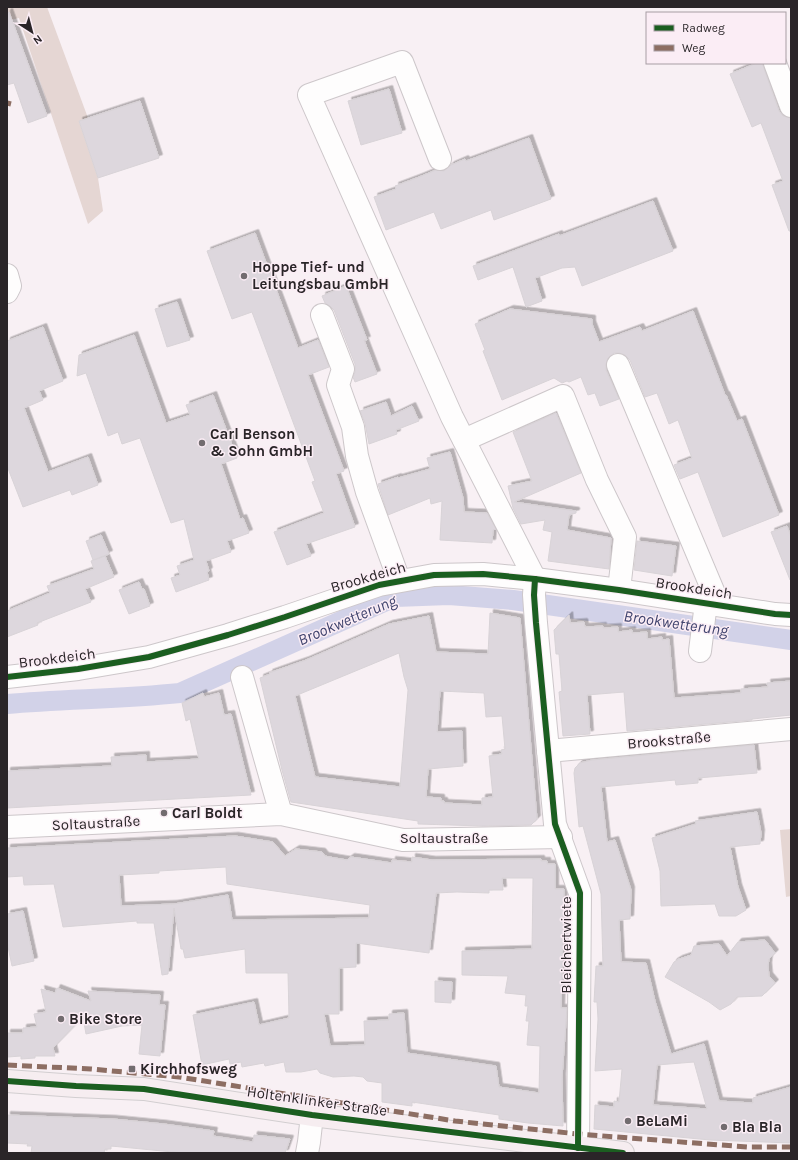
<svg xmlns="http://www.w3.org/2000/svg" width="798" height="1160" viewBox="0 0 798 1160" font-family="Karla,sans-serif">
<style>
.green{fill:#e5d6d3}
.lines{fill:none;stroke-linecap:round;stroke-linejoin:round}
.canal{stroke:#d2d2e8;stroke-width:20}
.building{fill:#ddd7dd;stroke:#d8d3d7;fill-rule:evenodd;filter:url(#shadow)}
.minor-casing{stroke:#cdc7ca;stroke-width:24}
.major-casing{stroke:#d2ced0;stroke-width:24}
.minor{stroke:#fefdfd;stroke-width:22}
.major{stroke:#f6edf0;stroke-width:22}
.quiet{stroke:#8d6e63;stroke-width:5;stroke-dasharray:10 5;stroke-linecap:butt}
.cycleway-casing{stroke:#fbedf5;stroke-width:8}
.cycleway{stroke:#1b5e20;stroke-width:6}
.poi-dot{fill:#726c6f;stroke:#fbedf5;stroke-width:1.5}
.labels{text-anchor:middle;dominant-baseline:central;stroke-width:3;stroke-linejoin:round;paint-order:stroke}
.poi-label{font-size:15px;font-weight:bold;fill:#2a2528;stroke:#fbedf5;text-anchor:start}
.street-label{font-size:15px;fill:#2a2528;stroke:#fbedf5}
.water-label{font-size:16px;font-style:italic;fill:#40446e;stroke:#fbedf5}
</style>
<defs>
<filter id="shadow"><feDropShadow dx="3.5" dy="-3.5" stdDeviation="0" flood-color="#0004"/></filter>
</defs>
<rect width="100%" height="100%" fill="#f8f0f4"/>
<!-- green -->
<g class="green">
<path d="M7 7H47L88 118 79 121 98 178 103 211 88 224 19 18 7 21Z"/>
<path d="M791 829V896L786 897 780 830Z"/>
</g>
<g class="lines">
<!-- canal -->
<path class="canal" d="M7 704C64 699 122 699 180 693L395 597 449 595 513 600 791 640"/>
</g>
<!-- building -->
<g class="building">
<path d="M9 12 47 116 28 123 14 83 7 85V13Z"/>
<path d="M757 63H762L779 111 783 116 791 118V231H789L772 185 783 181 761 123 752 127 730 74Z"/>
<path d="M389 89 402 133 361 145 348 101Z"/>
<path d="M140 101 159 158 98 178 79 121Z"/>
<path d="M529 138 551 199 494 220 491 210 441 229 434 212 386 230 374 197 396 189 395 186 419 177 436 170 444 171 451 165 465 159 466 161Z"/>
<path d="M653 201 673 251 582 286 575 267 562 268 535 278 542 301 526 307 513 267 478 280 473 266 559 234V236Z"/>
<path d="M255 233 298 348 318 340 329 367 308 375 344 471 336 474 355 527 306 544 311 556 287 565 274 532 324 513 312 482 315 481 252 312 232 319 207 251Z"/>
<path d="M346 286 367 340H364L377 374 355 382 353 377 355 372V364L334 310 330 306 325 303 322 296Z"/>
<path d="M177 302 190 340 167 347 155 309Z"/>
<path d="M510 309 592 319V324L599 342 640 327 642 331 693 311 725 395H726L737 421 742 419 779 515 723 537 698 472 680 479 674 465 692 458 678 420 669 424 657 393 645 397 630 360 625 355 619 353H614L608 358 606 364V370L619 399 600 406 595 393 588 395 581 377 569 382 567 381 562 383 554 378 502 400 483 351 485 350 475 324Z"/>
<path d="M43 327 63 381 39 391 43 400 24 408 48 472 88 457 98 485 72 495 70 490 23 507 7 466V341Z"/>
<path d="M134 335 166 423 190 415 186 405 213 395 237 458 221 464 240 519 243 518 249 533 227 541 231 552 206 561 209 571 207 572 209 580 176 592 171 578 180 575 177 566 194 560 184 519 171 523 140 438 122 444 118 432 108 436 86 373 77 376 79 355Z"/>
<path d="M386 402 391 416 412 406 419 421 396 430 397 434 369 444 365 423 360 411Z"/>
<path d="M556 413 581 473 514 502 576 511V513L569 515 567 530 611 538 609 569 548 561 552 532 543 530 545 520 521 524 513 508 508 486 532 481 513 432Z"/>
<path d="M450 452 463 498 464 512 487 513 496 529 493 530 492 543 440 540 442 501 431 504 430 498 388 515 378 484 398 477V478L430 469 427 458Z"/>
<path d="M787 526 791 537V580H790L771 532Z"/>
<path d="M101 535 109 554 93 560 86 541Z"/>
<path d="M637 541 676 546 672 576 634 570Z"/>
<path d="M105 556 114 577 85 589 91 602 37 623 38 625 7 637V611L50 593 47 586 94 569 91 561Z"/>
<path d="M139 582 142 589H144L150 606 129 614 119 590Z"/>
<path d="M490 613 520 618 537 819 531 825 483 826 418 824V821L291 802 282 770 260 678 270 674 269 673 306 660 389 624 429 616 436 652 488 654ZM399 653 404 677 408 690 400 787 315 777 295 696ZM440 691 484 693 486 717 502 716 505 749 501 750 502 754 489 756 493 797 482 798V805L444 803V801H441V798L426 797 428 769 463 766 462 731 437 732Z"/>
<path d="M569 615 570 623 584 622 585 627 603 626V628L618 627V632L632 630V633L647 632V639L662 637V640L669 639 674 698 741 693V689L768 687 767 683 791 681V715L752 719V720L627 731 624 692 587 695 590 734 563 736 559 692 562 691 559 654H556L554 630Z"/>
<path d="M203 693 204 697 219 693 224 715 231 714 251 795 7 808V771L112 766 111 757 146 755V762L199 759 190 719 186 721 182 703Z"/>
<path d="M754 745 757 773 698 778V783L676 785 675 780 601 787 607 842 615 840 631 890 630 919 619 920 621 962 646 963 655 1001 671 1054 704 1044 719 1101 753 1103V1098L791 1087V1143L710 1140 594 1129 595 1105 614 1107V1101L619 1102 622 1069 595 1071 598 1019 597 1002H594L596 966H603L601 894 583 826 579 827 574 773 575 768 580 763 592 760ZM694 1062 707 1109 653 1105 657 1065Z"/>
<path d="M757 812 761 833 760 844 730 847 738 887 746 910 736 916H719L715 904 661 906 660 871 652 838 696 824 695 821Z"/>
<path d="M235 836 273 842 285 856 296 849 322 852 325 856 335 858 347 860 351 857 392 863V860L412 862V857L432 860 541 859V861H547V864H555V889H564L561 1008H567L562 1077 563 1126 528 1123 499 1119V1115L412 1102V1106L382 1102V1083L367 1081 363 1077 354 1076 333 1077 320 1073 317 1069 301 1072H286L284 1062 265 1066 264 1063 242 1067 241 1062 230 1064 229 1059 202 1065 193 1015 254 1002 259 1025 289 1018 288 973H246L245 949 185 958 183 949H181L174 908 168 974 162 975 154 923H137V921L63 927 54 884 24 885 23 876 7 877V848ZM226 867 227 884 370 905 369 918 232 920 228 895 174 904 121 906 119 875 159 873V871ZM502 878H533L532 949 462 951V975L508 976 505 993 526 995 525 1006H528L526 1021H529L527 1045 540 1046 539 1093 499 1087 496 1066 407 1053 404 1013 389 1014V1020L364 1021 365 1045 330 1046 324 1014H339V968L356 967V943L429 953 436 893 457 892 489 893V890H503Z"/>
<path d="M23 911 34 961 12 966 7 942V914Z"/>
<path d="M765 940 775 953 769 959 768 966 769 976 775 983 762 996 737 997 731 1004 720 1010 709 1002 665 977 674 962 679 959 691 955 694 946 719 944 727 956 738 942Z"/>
<path d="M435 981 452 982 451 1003 435 1002Z"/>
<path d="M57 988 91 1001 88 991 160 995 159 1005H165L160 1056 139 1054 142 1025 122 1026 86 1034 83 1017 53 1048 55 1056H35V1058L21 1059V1056L8 1057 7 1033H23V1028L37 1027 34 1014 46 1012 41 989 55 993Z"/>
<path d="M7 1115 113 1119 164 1124 214 1131 213 1136 253 1142 254 1135 290 1139 285 1153H183L111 1146V1149H105L104 1153H31L32 1146H27L28 1144 7 1143Z"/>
</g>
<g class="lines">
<!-- minor casing -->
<g class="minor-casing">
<g id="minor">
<path d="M775 63 791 106"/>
<path d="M440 159 402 62 309 95 452 417 535 579 534 595 536 623 555 824 580 893 578 1148"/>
<path d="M7 275 10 286 7 292"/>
<path d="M322 315 343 369 338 385 353 427 357 456 367 492 399 580"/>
<path d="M618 365 719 605"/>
<path d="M464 440 563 396 597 480 625 537 619 590"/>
<path d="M700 651 706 603"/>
<path d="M7 677 78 669 149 657 228 635 285 617 379 585 434 575 483 574 535 579 619 590 775 614 791 615"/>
<path d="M242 677 281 814"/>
<path d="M548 751 791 729"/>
<path d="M7 827 281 814 403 840 561 837"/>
<path d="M307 1153 309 1142 312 1115"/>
</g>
</g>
<!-- major casing -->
<g class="major-casing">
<path id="major" d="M7 1081 76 1086 144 1089 312 1115 623 1153"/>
</g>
<!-- minor -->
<use href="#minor" class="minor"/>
<!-- major -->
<use href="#major" class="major"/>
<!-- quiet -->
<g class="quiet">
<path d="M7 103 11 104"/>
<path d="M7 1065 91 1069 179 1077 455 1121 578 1134 747 1147H791"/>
</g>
<!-- cycleway casing -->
<g class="cycleway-casing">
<g id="cycleway">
<path d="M535 579 534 595 536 623 555 824 580 893 578 1148"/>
<path d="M7 677 78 669 149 657 228 635 285 617 379 585 434 575 483 574 535 579 619 590 775 614 791 615"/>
<path d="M7 1081 76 1086 144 1089 312 1115 623 1153"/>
</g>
</g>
<!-- cycleway -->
<use href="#cycleway" class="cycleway"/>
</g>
<!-- markers -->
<g class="poi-dot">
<circle cx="244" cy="276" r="4"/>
<circle cx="202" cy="443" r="4"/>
<circle cx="164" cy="813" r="4"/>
<circle cx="61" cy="1019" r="4"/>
<rect x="128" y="1065" width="8" height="8" rx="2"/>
<circle cx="628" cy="1121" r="4"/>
<circle cx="724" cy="1127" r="4"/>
</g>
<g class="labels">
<!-- poi labels -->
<g class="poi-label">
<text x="252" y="267">Hoppe Tief- und<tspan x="252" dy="17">Leitungsbau GmbH</tspan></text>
<text x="210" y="434">Carl Benson<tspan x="210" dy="17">&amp; Sohn GmbH</tspan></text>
<text x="172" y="813">Carl Boldt</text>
<text x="69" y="1019">Bike Store</text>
<text x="140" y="1069">Kirchhofsweg</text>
<text x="636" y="1121">BeLaMi</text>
<text x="732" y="1127">Bla Bla</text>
</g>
<!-- street labels -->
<g class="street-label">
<text transform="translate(368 577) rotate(-16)">Brookdeich</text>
<text transform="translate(694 588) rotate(9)">Brookdeich</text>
<text transform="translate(57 658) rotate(-7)">Brookdeich</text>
<text transform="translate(669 740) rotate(-5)">Brookstraße</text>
<text transform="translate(96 823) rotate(-3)">Soltaustraße</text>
<text x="444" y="838">Soltaustraße</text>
<text transform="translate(566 945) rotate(-90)">Bleichertwiete</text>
<text transform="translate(317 1101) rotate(8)">Holtenklinker Straße</text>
</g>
<!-- water labels -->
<g class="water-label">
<text transform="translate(347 620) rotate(-23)">Brookwetterung</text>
<text transform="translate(676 623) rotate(8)">Brookwetterung</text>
</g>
</g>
<!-- border -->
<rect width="798" height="1160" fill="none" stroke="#2a2528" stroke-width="16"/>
<!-- legend -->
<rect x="646" y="12" width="140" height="52" fill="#fbedf5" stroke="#a79da3"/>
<rect x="654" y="25" width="20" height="6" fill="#1b5e20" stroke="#a79da3"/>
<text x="682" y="32" font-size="12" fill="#2a2528">Radweg</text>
<rect x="654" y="45" width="20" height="6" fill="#8d6e63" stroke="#a79da3"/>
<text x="682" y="52" font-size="12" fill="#2a2528">Weg</text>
<!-- north arrow -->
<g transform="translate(32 32) rotate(144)" stroke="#fbedf5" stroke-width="3" paint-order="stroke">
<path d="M0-3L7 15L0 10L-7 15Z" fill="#2a2528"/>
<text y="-6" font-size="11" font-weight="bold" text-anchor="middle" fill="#2a2528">N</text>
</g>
</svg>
